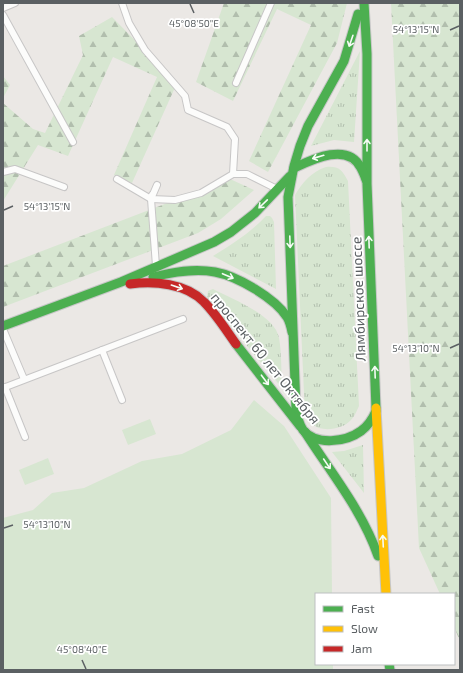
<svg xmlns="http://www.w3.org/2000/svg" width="463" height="673" viewBox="0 0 463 673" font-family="'Exo 2',sans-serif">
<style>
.grass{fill:url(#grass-tufts)}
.forest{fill:url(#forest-firs)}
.green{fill:#d7e6d1}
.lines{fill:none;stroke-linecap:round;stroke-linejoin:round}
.lane-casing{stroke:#c7c6c6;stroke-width:8}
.fast-casing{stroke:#c7c7c7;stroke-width:11}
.slow-casing{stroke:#c7c7c7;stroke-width:11}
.jam-casing{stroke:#c7c7c7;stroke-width:11}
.lane{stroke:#fcfcfb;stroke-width:6}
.fast{stroke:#4caf50;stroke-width:9}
.slow{stroke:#ffc107;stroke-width:9}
.jam{stroke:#c62828;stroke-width:9}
.oneway{stroke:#f6fbf6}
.ticks{fill:none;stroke:#5b6063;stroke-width:1.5}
.labels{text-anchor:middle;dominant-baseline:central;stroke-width:3.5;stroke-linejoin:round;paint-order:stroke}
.street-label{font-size:14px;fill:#5b6063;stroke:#fff}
.ticks-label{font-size:10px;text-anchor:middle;fill:#5b6063;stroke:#fff;stroke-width:3.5;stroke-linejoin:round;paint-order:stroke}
</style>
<defs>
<pattern id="grass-tufts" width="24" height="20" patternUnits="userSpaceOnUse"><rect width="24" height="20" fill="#d7e6d1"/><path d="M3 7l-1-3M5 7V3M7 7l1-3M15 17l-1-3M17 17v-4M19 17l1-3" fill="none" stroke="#b1bead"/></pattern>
<pattern id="forest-firs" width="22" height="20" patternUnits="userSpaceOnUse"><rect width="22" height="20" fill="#d7e6d1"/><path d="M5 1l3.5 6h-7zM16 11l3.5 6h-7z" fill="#b1bead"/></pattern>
</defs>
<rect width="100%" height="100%" fill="#ebe8e5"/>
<!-- grass -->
<g class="grass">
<path d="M360 51 354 142 334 140 311 146Z"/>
<path d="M326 167C339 166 342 170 348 181L359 406C357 410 355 416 351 420 344 428 329 431 319 428 313 426 309 420 305 415L295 195C303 182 311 172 326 167Z"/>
<path d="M266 216H270L272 218 274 222 276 289 213 256C232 244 250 233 266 216Z"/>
<path d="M213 289C232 299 275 315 279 338 282 354 281 372 282 388L207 297 208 291Z"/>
<path d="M363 445 364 493 332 452 344 451Z"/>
</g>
<!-- forest -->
<g class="forest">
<path d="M224 3H347L337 43 268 172 249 161 311 25 277 9 233 101 196 82Z"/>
<path d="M391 3H460V641L454 627V594H440L419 548Z"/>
<path d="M112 17 177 83 132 183 114 175 157 77 113 57 68 156 38 145 3 201V103L33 129 45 133 83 55 79 36Z"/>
<path d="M3 76 10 85 3 98Z"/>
<path d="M230 179 254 190 221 219 198 233 3 307V266Z"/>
</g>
<!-- green -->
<g class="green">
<path d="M254 400 284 426 331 498 332 594H316V664H333V670H3V518L33 510 52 493 84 488 142 461 182 454 231 430Z"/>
<path d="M150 419 156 434 128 445 122 430Z"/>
<path d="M48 458 54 474 25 485 19 470Z"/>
</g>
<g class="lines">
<!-- lane casing -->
<g class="lane-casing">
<g id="lane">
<path d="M122 3 129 23 145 50 185 96 188 110 227 127 235 139 233 174"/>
<path d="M3 8 15 3"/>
<path d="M3 15 73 142"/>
<path d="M236 83 271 3"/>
<path d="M3 172 15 169 64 187"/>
<path d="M117 179 151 199"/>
<path d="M157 185 151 199 175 200 201 193 233 174H247L277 189"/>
<path d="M152 195 151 199 156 266"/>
<path d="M3 329 24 379"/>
<path d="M102 350 122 400"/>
<path d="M5 387 25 437"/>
<path d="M3 388 183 319"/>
</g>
</g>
<!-- fast casing -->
<g class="fast-casing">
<g id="fast">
<path d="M364 3 367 54V184L376 408"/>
<path d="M358 14 344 61 308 126 300 146 294 166 288 197 296 409C297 416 299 424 303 430 316 446 346 442 361 431 368 426 373 418 376 411"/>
<path d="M294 168C313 159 348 142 361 168 363 172 365 176 366 180"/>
<path d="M153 277C173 272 194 268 215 272 237 276 275 298 287 317 290 322 291 327 292 332"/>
<path d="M3 326 121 282 214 242 231 232 255 213 290 176"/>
<path d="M236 344 300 426"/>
<path d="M305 432C331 473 362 510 378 556"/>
<path d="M389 664 390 670"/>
</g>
</g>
<!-- slow casing -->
<g class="slow-casing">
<path id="slow" d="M376 408 386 594"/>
</g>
<!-- jam casing -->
<g class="jam-casing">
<path id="jam" d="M130 284C154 281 186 283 204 302 216 314 226 330 236 344"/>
</g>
<!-- lane -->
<use href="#lane" class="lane"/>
<!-- fast -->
<use href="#fast" class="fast"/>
<!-- slow -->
<use href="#slow" class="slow"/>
<!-- jam -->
<use href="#jam" class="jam"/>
</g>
<!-- one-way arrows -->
<defs><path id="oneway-shaft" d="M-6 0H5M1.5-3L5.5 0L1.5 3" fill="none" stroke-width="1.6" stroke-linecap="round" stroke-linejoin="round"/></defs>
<g class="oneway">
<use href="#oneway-shaft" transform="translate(351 41) rotate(109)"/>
<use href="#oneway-shaft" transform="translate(367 145) rotate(-90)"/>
<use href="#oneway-shaft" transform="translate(318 157) rotate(164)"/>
<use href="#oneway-shaft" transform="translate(263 204) rotate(136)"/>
<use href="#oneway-shaft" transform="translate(290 242) rotate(88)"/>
<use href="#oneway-shaft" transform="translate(369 242) rotate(-92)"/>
<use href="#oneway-shaft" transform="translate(228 276) rotate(23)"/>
<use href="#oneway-shaft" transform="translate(177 287) rotate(19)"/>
<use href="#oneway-shaft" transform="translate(375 372) rotate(-92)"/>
<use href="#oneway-shaft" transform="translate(265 380) rotate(53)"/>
<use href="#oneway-shaft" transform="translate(327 464) rotate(56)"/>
<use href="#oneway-shaft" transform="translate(383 541) rotate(-93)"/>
</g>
<!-- ticks -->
<path class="ticks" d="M190 4 194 13M450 30 459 26M4 210 13 206M450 348 459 344M4 528 13 525M82 660 86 669"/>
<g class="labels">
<!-- street labels -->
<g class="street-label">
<text transform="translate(358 299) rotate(-92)">Лямбирское шоссе</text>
<text transform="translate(266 358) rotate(51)">проспект 60 лет Октября</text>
</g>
</g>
<g class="ticks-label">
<text x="194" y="27">45°08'50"E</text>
<text x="416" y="33">54°13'15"N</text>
<text x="47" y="210">54°13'15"N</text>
<text x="416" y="352">54°13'10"N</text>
<text x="47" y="528">54°13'10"N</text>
<text x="82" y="653">45°08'40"E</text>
</g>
<!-- border -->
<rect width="463" height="673" fill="none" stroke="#5b6063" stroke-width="8"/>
<!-- legend -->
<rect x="315" y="593" width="140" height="72" fill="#ffffff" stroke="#bdbfc1"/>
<rect x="323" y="606" width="20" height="6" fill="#4caf50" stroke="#bdbfc1"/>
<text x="351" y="613" font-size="12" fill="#5b6063">Fast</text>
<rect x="323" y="626" width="20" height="6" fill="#ffc107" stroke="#bdbfc1"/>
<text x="351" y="633" font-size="12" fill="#5b6063">Slow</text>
<rect x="323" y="646" width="20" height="6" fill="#c62828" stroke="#bdbfc1"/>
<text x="351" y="653" font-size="12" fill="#5b6063">Jam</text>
</svg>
